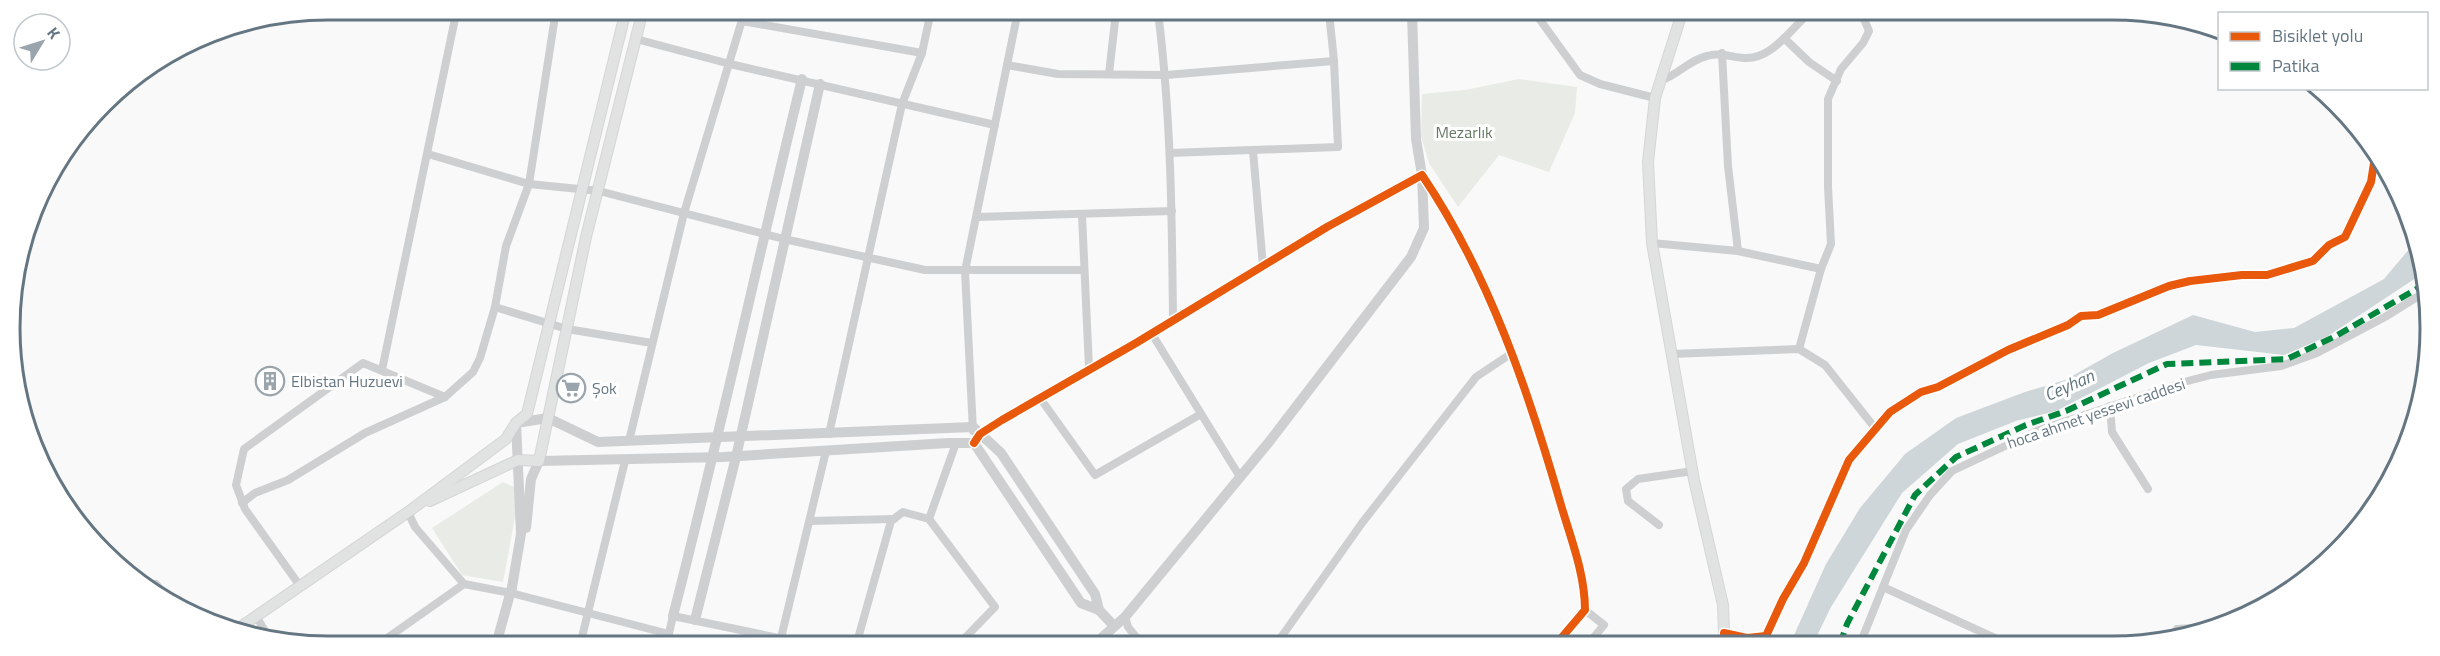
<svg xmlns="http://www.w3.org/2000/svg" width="2440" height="656" viewBox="0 0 2440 656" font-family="'Titillium Web',sans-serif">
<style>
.green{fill:#e8ebe6}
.water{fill:#ced6d9}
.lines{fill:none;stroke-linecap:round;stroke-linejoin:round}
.secondary-casing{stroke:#d5d6d7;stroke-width:12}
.minor{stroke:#cecfd0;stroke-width:8}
.tertiary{stroke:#cecfd0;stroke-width:10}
.secondary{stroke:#e1e2e2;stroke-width:10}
.quiet{stroke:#00873e;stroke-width:6;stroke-dasharray:12 6;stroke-linecap:butt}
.cycleway-casing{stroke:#fff;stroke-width:11}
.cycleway{stroke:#e8590c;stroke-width:8}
.labels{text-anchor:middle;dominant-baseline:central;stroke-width:6;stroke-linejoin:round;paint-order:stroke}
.park-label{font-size:16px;fill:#687a64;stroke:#fff}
.poi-label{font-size:16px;fill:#657683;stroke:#fff;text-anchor:start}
.street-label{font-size:16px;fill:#657683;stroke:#fff}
.water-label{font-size:18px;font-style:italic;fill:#60757c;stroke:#fff}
.rim{fill:none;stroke:#657683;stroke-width:3}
</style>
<rect width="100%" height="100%" fill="#f9f9f9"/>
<!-- green -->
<g class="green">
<path d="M1519 79 1577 87 1575 113 1549 172 1499 155 1458 207 1429 163 1421 136 1422 94 1465 90Z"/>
<path d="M503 482 520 490 503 582 462 575 432 528Z"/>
</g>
<!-- water -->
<path class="water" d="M2415 242 2425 265V272L2328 336 2284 355 2196 345 2149 363 2056 411 2016 421 1958 444 1902 493 1831 607 1813 644H1790L1826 564 1860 508 1905 454 1956 418 2025 392 2065 380 2113 353 2193 315 2255 332 2294 328 2384 279Z"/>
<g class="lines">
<!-- secondary casing -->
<g class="secondary-casing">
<g id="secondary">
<path d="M1682 13 1655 98 1648 162 1652 243 1694 480 1723 605 1724 633 1722 644"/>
<path d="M430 501 518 460 539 461 586 237 643 10"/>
<path d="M236 630 408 512 506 439 516 423 527 414 626 10"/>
</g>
</g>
<!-- minor -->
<g class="minor">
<path d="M1158 12C1171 114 1172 217 1173 320"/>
<path d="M1535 13 1580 75 1600 84 1655 98"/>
<path d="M1864 19 1872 14"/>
<path d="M742 21 922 53"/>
<path d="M1784 38 1809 62 1837 81"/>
<path d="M636 39 730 64 995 125"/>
<path d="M1722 53 1728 166 1738 251"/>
<path d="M1007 65 1058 74 1166 75 1334 61"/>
<path d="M1109 74 1116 12"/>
<path d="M1662 80C1678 75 1689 60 1707 56 1720 52 1730 57 1744 58 1771 60 1790 30 1808 14"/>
<path d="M1253 151 1263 266"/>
<path d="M1170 153 1338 147 1334 61 1329 12"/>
<path d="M428 154 529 184 599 191 784 239 925 270H1084"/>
<path d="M1422 175C1489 274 1528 390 1561 505 1571 539 1585 574 1585 610L1557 643"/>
<path d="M1082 215 1089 368"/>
<path d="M977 217 1172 211"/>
<path d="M1652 243 1738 251 1821 269"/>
<path d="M495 307 567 329 652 343"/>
<path d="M1152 334 1240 477"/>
<path d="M1799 349 1821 269 1831 244 1828 187V99L1841 69 1863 43 1869 31 1864 19 1858 14"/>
<path d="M1672 354 1799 349 1825 365 1875 428"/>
<path d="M382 370 457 9"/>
<path d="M1040 398 1095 475 1201 414"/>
<path d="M2110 406 2112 432 2148 489"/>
<path d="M973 431 965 271 1018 11"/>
<path d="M829 434 902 104 922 53 931 11"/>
<path d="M629 441 684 213 745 10"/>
<path d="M242 503 255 493 288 480 365 433 445 397 473 372 480 358 495 307 506 246 529 184 556 10"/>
<path d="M408 512 415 527 464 584 511 593 669 634"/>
<path d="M929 519 956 443"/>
<path d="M810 521 894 519"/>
<path d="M1659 525 1628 501 1626 489 1638 479 1693 471"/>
<path d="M300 586 245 509 236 485 244 449 363 363 445 397"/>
<path d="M1883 587 2008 644"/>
<path d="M150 588 156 584 174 606"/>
<path d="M1585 610 1604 625 1589 643"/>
<path d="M256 616 271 641"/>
<path d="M1125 617 1128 627 1140 642"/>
<path d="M2177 629 2210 627"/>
<path d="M1106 633 1111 642"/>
<path d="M1724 633 1747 638 1766 636 1783 599 1804 563 1849 460 1890 412 1921 392 1938 387 2008 350 2068 325 2081 316 2098 315 2169 286 2190 281 2242 275H2267L2313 261 2329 245 2345 237 2371 182 2376 150"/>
<path d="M781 638 826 451"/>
<path d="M383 641 464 584"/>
<path d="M581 641 625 461"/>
<path d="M667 642 673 616 798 642"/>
<path d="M857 642 891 521 903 512 929 519 995 607 961 642"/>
<path d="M1277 643 1362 523 1476 377 1512 353"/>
<path d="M1860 644 1906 530 1930 495 1952 471 2039 430 2184 382 2211 375 2281 366 2317 353 2385 317 2425 292"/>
</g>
<!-- tertiary -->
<g class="tertiary">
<path d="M977 438 980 434 1002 420 1136 343 1327 227 1422 175"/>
<path d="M526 528 531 479 539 461 723 457 948 443H974L1081 603 1099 610 1114 626"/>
<path d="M511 593 521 534 516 423 548 418 598 442 973 427 1001 453 1095 594 1099 610"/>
<path d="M673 616C719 438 758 258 802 79"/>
<path d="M695 620 736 457 820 84"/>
<path d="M497 641 512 587"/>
<path d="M1097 642 1125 617 1269 442 1411 257 1424 228 1422 175 1416 139 1412 13"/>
</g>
<!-- secondary -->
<use href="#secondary" class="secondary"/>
<!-- quiet -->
<path class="quiet" d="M1840 644 1847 624 1915 495 1956 457 2026 425 2066 411 2167 364 2287 359 2336 336 2425 284"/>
<!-- cycleway casing -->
<g class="cycleway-casing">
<g id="cycleway">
<path d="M974 443 980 434 1002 420 1136 343 1327 227 1422 175C1489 274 1528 390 1561 505 1571 539 1585 574 1585 610L1557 643"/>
<path d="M1724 633 1747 638 1766 636 1783 599 1804 563 1849 460 1890 412 1921 392 1938 387 2008 350 2068 325 2081 316 2098 315 2169 286 2190 281 2242 275H2267L2313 261 2329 245 2345 237 2371 182 2376 150"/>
</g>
</g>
<!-- cycleway -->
<use href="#cycleway" class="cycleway"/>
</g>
<!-- icons -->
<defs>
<g id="building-ring" transform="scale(1.5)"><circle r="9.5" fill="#fff" stroke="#99a4ac" stroke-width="1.5"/><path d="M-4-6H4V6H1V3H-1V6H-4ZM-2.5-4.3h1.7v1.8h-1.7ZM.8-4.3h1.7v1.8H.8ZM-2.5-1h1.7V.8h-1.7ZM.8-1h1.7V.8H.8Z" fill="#99a4ac"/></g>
<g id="supermarket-ring" transform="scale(1.5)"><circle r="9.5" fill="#fff" stroke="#99a4ac" stroke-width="1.5"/><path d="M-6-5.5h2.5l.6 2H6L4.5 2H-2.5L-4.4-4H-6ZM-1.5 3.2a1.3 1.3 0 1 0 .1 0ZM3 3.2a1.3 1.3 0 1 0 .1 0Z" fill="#99a4ac"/></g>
</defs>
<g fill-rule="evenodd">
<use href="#building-ring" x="270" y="381"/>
<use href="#supermarket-ring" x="571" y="388"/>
</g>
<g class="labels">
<!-- park labels -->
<g class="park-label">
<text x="1464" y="132">Mezarlık</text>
</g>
<!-- poi labels -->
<g class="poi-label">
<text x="291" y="381">Elbistan Huzuevi</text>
<text x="592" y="388">Şok</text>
</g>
<!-- street labels -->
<g class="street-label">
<text transform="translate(2096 413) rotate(-19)">hoca ahmet yessevi caddesi</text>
</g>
<!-- water labels -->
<g class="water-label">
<text transform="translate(2069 385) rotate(-24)">Ceyhan</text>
</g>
</g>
<!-- crop -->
<path d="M0 0H2440V656H0ZM328 20H2112A308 308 0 0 1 2420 328V328A308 308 0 0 1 2112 636H328A308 308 0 0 1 20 328V328A308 308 0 0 1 328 20Z" fill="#fff" fill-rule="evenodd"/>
<path class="rim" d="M328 20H2112A308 308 0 0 1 2420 328V328A308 308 0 0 1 2112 636H328A308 308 0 0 1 20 328V328A308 308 0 0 1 328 20Z"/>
<!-- legend -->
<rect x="2218" y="12" width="210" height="78" fill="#ffffff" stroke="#c1c8cd" stroke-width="1.5"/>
<rect x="2230" y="32" width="30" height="9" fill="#e8590c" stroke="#c1c8cd" stroke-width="1.5"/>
<text x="2272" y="42" font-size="18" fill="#657683">Bisiklet yolu</text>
<rect x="2230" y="62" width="30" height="9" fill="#00873e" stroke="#c1c8cd" stroke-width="1.5"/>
<text x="2272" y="72" font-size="18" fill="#657683">Patika</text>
<!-- north arrow -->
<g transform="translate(42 42) rotate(52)"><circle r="28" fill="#ffffff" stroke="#c1c8cd" stroke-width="1.5"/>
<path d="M0-4.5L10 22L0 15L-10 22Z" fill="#99a4ac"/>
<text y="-9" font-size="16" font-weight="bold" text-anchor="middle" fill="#657683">K</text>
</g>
</svg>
